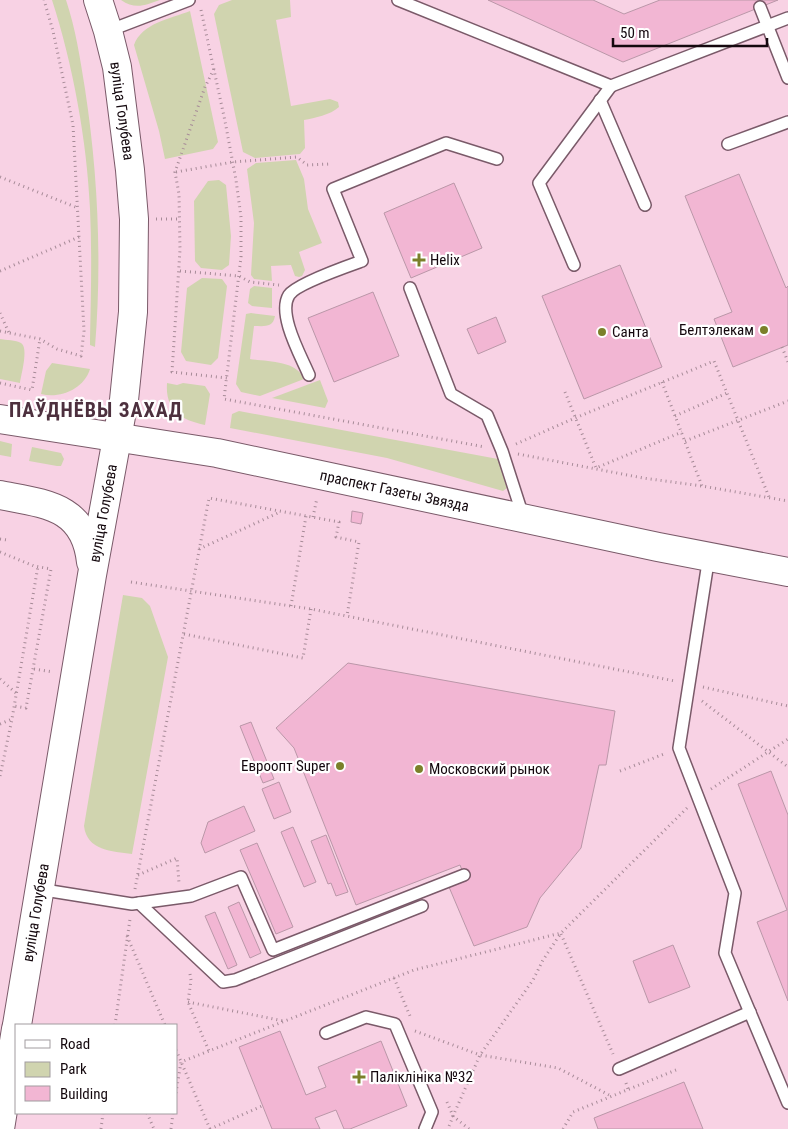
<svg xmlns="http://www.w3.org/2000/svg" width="788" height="1129" viewBox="0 0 788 1129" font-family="'Roboto Condensed',sans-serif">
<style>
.green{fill:#d0d4af}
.building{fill:#f2b6d3;stroke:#ba97a8}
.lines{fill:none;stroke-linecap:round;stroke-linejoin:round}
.lane-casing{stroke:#7a5a69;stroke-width:14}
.secondary-casing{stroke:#7a5a69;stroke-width:30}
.path{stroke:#a78b98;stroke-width:3;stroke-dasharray:1 4;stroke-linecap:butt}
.lane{stroke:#fff;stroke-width:11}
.secondary{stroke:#fff;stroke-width:28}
.poi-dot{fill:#7b802a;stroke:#fff;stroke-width:2}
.labels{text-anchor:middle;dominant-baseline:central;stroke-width:4.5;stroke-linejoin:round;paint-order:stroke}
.street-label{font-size:15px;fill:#14080e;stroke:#fff}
.poi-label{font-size:15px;fill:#14080e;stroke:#fff;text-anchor:start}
.district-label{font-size:20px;font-weight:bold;letter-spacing:1px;fill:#4d303e;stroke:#fff}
</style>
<rect width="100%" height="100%" fill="#f8d2e4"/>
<!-- green -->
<g class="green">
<path d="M52 0H66C76 30 80 58 85 89 98 174 102 261 95 347L90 345V339C91 295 92 252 90 209 87 141 73 65 52 0Z"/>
<path d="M121 0H160C146 5 135 10 121 0Z"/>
<path d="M232 0H290L291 17 276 20 291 106 330 99 338 102 339 107C330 115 315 118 304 120L305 148 300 154 255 158 243 152 214 14 219 5Z"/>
<path d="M190 11 218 142 213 149 165 159 159 131 134 45C142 23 170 19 190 11Z"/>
<path d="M296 160 304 179 308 209 322 243 299 252 305 270 302 276 299 277 295 276 291 265 271 266 272 281 254 279 251 275 254 223 247 169 256 163Z"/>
<path d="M219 180 226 185 231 236 229 265 222 270 201 268 195 261 194 201 208 181Z"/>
<path d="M202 278 222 279 227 286 218 358 211 365 186 361 181 352 187 288Z"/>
<path d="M254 286 272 288V308L252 306 248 303 250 289Z"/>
<path d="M251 313 275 316C273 328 264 326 254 326L250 359C267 362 296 360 304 379L260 396 241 392 236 384 246 314Z"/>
<path d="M0 339C6 340 16 340 21 343 29 348 21 375 20 383L0 379Z"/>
<path d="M52 363 90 369C84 389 60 399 41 394L46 371Z"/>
<path d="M320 380 328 401 325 408 272 398Z"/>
<path d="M167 383 177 385 183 383 205 386 210 394 205 425C181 420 165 410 167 383Z"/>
<path d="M239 411 498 459 507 488 503 491 387 458 230 428 232 414Z"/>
<path d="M0 441 12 444 11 457 0 455Z"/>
<path d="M32 447 61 453 64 459 61 466H57L29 461Z"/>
<path d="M123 595 142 598 150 606 168 657 132 854C112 851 87 851 84 826Z"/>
</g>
<!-- building -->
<g class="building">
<path d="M488 0H593L624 14 660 0H778L623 62Z"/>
<path d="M739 174 786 288 788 286V345L733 367 714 319 732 312 685 196Z"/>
<path d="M454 183 482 248 411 278 384 213Z"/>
<path d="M620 265 662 367 584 399 542 296Z"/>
<path d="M373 292 399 356 334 382 308 318Z"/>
<path d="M496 317 506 342 478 354 467 329Z"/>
<path d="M352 511 363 513 361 524 351 522Z"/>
<path d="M348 663 615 711 606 765H599L581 848 540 898 527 927 474 946 449 887 466 880 460 865 356 905 294 748 276 728Z"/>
<path d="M251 722 274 779 263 783 240 726Z"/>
<path d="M771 771 788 815V1001L757 922 787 910 738 784Z"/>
<path d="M279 782 291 812 274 819 262 789Z"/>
<path d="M244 806 255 831 205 853 201 843 208 822Z"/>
<path d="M293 827 316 882 304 887 281 832Z"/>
<path d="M326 835 348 892 336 896 331 883 328 884 311 841Z"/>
<path d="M257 843 293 927 276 934 240 850Z"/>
<path d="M239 902 261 953 250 958 228 907Z"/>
<path d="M215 912 237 965 228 969 205 916Z"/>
<path d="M673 945 690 987 649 1003 633 961Z"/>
<path d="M280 1031 306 1095 326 1087 318 1067 381 1041 407 1106 350 1129H344L336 1110 315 1118 320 1129H272L239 1047Z"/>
<path d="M684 1082 703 1129H598L594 1118Z"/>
</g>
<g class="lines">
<!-- lane casing -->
<g class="lane-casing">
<g id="lane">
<path d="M398 0 611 86 788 18"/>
<path d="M760 7 788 78"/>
<path d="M108 31 189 0"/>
<path d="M600 100 645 205"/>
<path d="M728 144 788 122"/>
<path d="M574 265 539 183 611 86"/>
<path d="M410 288 451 394 487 415 502 451 523 516"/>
<path d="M309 375C301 356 277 314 289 295 296 284 348 266 362 261L333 189 446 143 497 159"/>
<path d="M709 556 679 748 735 893 725 953 788 1103"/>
<path d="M38 889 132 904 191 896 241 877 273 950 464 875"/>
<path d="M139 903 223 982 235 980 422 906"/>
<path d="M326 1033 366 1017 395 1024 432 1112 425 1129"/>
<path d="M619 1069 750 1012"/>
</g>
</g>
<!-- secondary casing -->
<g class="secondary-casing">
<g id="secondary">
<path id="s1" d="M0 419 217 453 658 547 788 572"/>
<path d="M0 495C46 504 85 506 91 562"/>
<path id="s2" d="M17 1025 92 575 124 400 133 312 134 219 130 170 117 67 108 31 98 0"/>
<path d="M0 1129 16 1029"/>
</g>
</g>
<!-- path -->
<g class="path">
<path d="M201 10 225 121 236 180 241 217V257L224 399 485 447"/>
<path d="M214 69 205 87 175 172 179 194 180 250 172 372 227 378"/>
<path d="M176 172 233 162 297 157 307 165 331 164"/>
<path d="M0 177 78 208"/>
<path d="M156 219H180"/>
<path d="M0 271 79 237"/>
<path d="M180 271 239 276 250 282 279 285"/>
<path d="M0 313 9 333"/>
<path d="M0 331 40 339 57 349 81 356 84 331 73 125 53 31 44 0"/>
<path d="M782 347 788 362"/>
<path d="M662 382 702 486"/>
<path d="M0 383 32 390 40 339"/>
<path d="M565 392 596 468 682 432"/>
<path d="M675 416 727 393"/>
<path d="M685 441 788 401"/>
<path d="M516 444 575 418 714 361 769 497"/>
<path d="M518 454 643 478 702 486 788 501"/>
<path d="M313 517 317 498"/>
<path d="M0 539 7 540"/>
<path d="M199 549 278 513V511"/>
<path d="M0 552 34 566 51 569 26 708 14 706"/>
<path d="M131 582 311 609 675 681"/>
<path d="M291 606 306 516"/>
<path d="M184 634 303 658 311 609"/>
<path d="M34 669 53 672"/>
<path d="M0 679 16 693"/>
<path d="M703 687 788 706"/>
<path d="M702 701 788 767"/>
<path d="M0 724 12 719"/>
<path d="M620 771 664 754"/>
<path d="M0 776 12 719 38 566"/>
<path d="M711 789 788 739"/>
<path d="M138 875 177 858 179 883"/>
<path d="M135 889 209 498 339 522 336 537 359 542 347 616"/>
<path d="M561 934 613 1054"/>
<path d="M127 936 165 1025"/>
<path d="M190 974 191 980 188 1002 209 1051"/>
<path d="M394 978 410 1016"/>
<path d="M188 1002 284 1021"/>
<path d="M115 1025 130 919"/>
<path d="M415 1031 480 1055 558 1068 611 1096"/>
<path d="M176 1050 210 1129"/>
<path d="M626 1083 628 1089"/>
<path d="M176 1093 181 1062 414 970 561 933 687 808"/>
<path d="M447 1102 453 1116 448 1129"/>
<path d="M147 1113 154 1129"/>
<path d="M101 1129 103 1113"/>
<path d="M171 1129 173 1113"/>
<path d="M210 1129 262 1106"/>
<path d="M469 1129 453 1116 480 1055 533 980 543 960 561 933"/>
<path d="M563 1129 573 1112 676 1070"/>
</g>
<!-- lane -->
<use href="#lane" class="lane"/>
<!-- secondary -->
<use href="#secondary" class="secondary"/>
</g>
<!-- markers -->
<g class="poi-dot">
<path d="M416.5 252.5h5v5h5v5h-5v5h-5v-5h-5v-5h5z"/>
<circle cx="764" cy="330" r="5"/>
<circle cx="602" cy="332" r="5"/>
<circle cx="340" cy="766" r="5"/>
<circle cx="419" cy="769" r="5"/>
<path d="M356.5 1069.5h5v5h5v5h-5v5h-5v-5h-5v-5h5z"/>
</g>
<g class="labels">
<!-- street labels -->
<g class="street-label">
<text transform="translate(122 111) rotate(82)">вуліца Голубева</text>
<text stroke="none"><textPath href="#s1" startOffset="401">праспект Газеты Звязда</textPath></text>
<text stroke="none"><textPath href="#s2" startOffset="519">вуліца Голубева</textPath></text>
<text stroke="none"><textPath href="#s2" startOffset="114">вуліца Голубева</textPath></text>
</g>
<!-- poi labels -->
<g class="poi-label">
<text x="430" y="260">Helix</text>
<text x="754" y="330" text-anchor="end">Белтэлекам</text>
<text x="612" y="332">Санта</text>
<text x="330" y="766" text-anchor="end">Евроопт Super</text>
<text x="429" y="769">Московский рынок</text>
<text x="370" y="1077">Паліклініка №32</text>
</g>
<!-- district labels -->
<g class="district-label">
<text x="96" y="410">ПАЎДНЁВЫ ЗАХАД</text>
</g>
</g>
<!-- legend -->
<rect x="15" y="1024" width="162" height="90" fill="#ffffff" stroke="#a19c9f"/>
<rect x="25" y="1040" width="25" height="8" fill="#ffffff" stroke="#a19c9f"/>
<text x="60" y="1049" font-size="15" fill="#14080e">Road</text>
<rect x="25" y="1062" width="25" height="15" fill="#d0d4af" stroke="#a19c9f"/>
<text x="60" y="1074" font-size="15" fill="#14080e">Park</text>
<rect x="25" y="1086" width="25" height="15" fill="#f2b6d3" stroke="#a19c9f"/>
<text x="60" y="1099" font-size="15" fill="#14080e">Building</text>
<!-- scale -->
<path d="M613 38v8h154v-8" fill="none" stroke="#14080e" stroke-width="2.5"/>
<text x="620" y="38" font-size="15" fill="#14080e" stroke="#ffffff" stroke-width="4" paint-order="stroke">50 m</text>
</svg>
